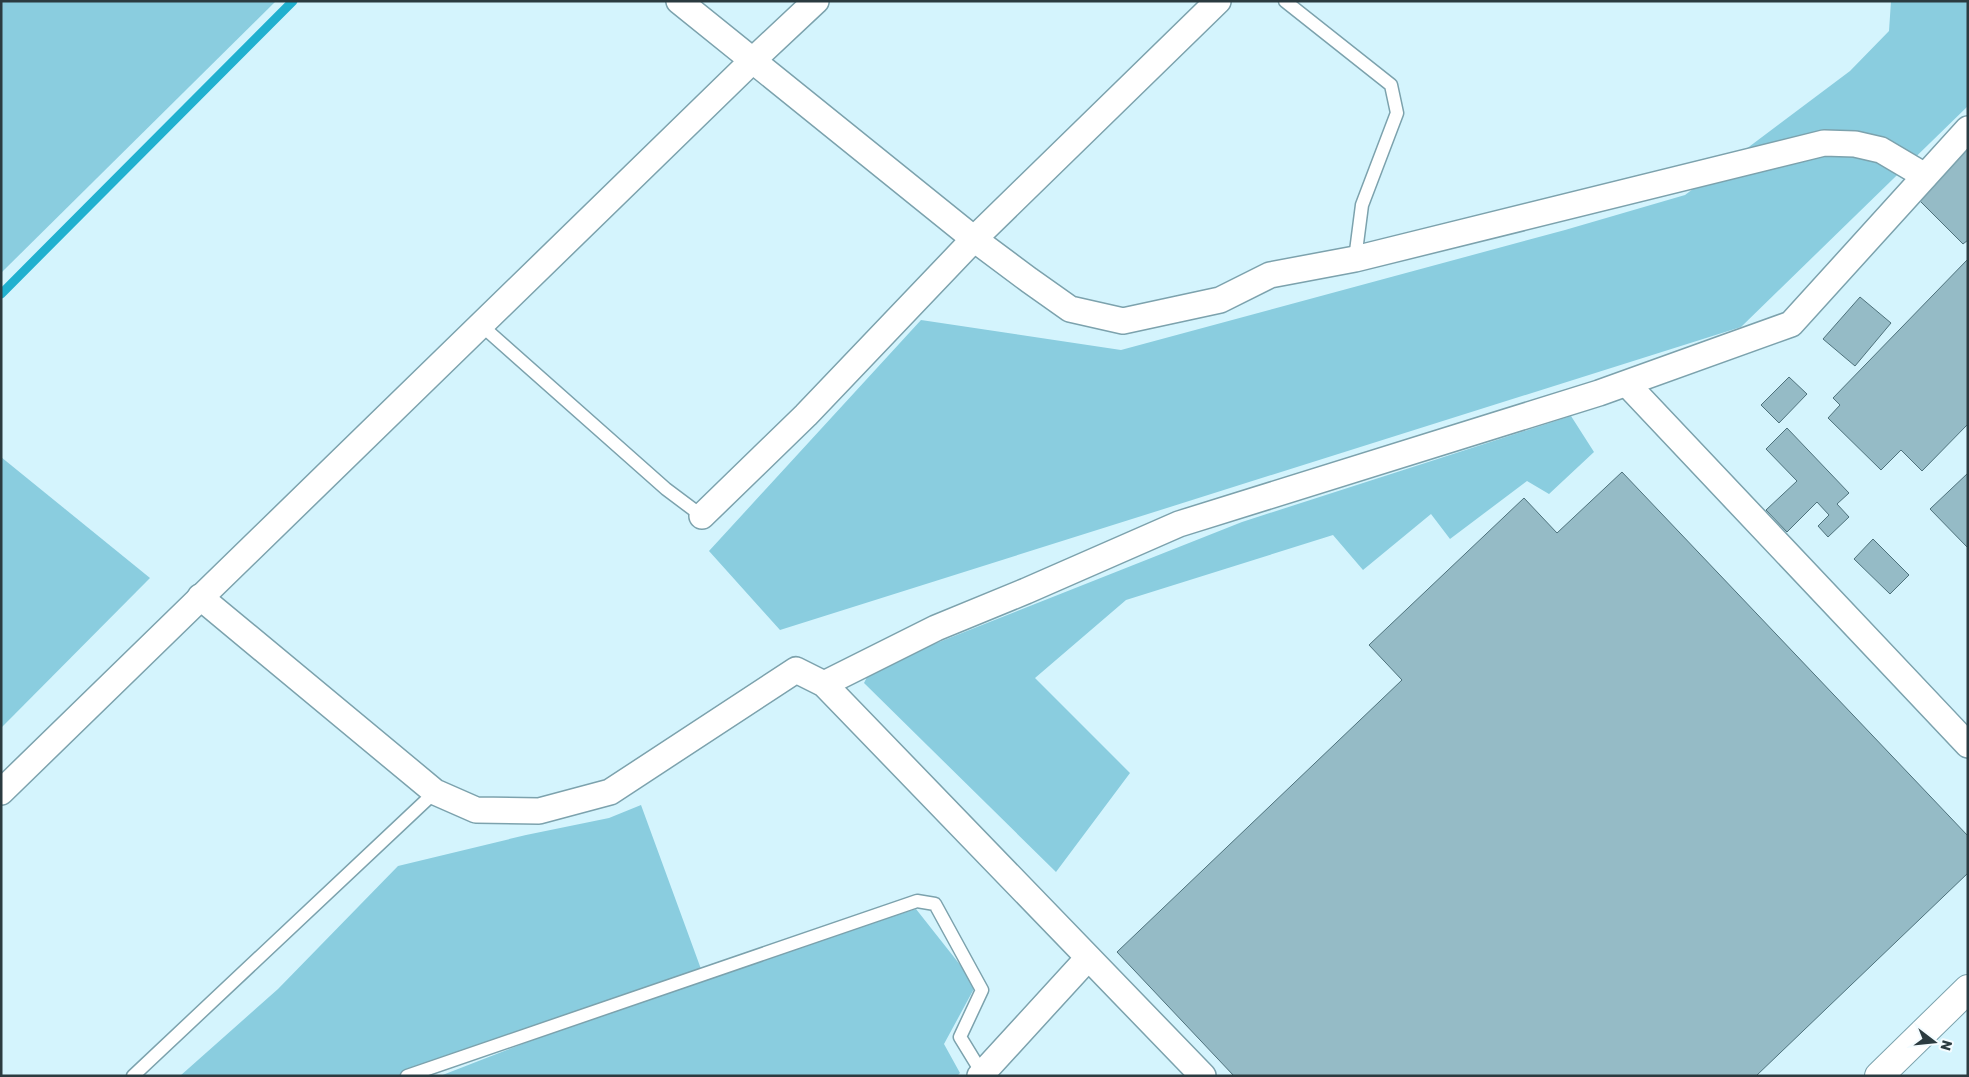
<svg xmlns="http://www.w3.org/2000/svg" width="1969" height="1077" viewBox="0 0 1969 1077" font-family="Rubik,sans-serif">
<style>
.green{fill:#8acddf}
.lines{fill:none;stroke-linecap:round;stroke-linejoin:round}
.stream{stroke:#20b0cf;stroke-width:9}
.building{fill:#95bbc6;stroke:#4e727c}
.service-casing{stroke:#7ca2ad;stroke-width:15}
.minor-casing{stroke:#7ca2ad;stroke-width:28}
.tertiary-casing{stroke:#7ca2ad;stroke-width:30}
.service{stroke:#fff;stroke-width:12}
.minor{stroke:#fff;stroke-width:25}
.tertiary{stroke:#fff;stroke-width:28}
</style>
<rect width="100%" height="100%" fill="#d4f4fd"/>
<!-- green -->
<g class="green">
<path d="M1 1H276L1 273Z"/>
<path d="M1891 1H1968V106L1741 327 780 630 709 551 921 320 1121 350 1565 230 1685 195 1850 71 1889 31Z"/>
<path d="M1571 416 1594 452 1549 494 1527 481 1450 539 1431 514 1363 570 1333 535 1126 600 1035 678 1130 773 1056 872 864 683 871 669 1242 522Z"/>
<path d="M1 457 150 578 1 728Z"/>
<path d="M641 805 701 969 412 1076H180L278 989 398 866 526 835 609 818Z"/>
<path d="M916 909 976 985 944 1044 960 1073 957 1076H440L556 1031 713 974Z"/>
</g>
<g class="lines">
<!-- stream -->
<path class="stream" d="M1 294 293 1"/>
</g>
<!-- building -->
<g class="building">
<path d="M1968 147V240L1963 244 1914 195Z"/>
<path d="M1968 259V424L1922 471 1901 450 1881 470 1828 418 1840 405 1833 398Z"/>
<path d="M1860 297 1891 323 1855 366 1823 339Z"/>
<path d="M1789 377 1807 394 1779 423 1761 405Z"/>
<path d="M1787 428 1849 493 1837 504 1849 517 1828 537 1818 526 1829 515 1817 502 1787 532 1766 510 1797 481 1766 449Z"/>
<path d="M1622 472 1968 836V873L1756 1076H1234L1117 952 1402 680 1369 645 1524 498 1557 533Z"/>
<path d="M1968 473V548L1930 509Z"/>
<path d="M1873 539 1909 575 1890 594 1854 559Z"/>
</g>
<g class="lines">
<!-- service casing -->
<g class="service-casing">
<g id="service">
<path d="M1285 1 1391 85 1397 113 1362 205 1355 259"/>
<path d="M481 325 666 489 702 516"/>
<path d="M133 1076 435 792"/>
<path d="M407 1076 917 901 935 904 982 990 960 1037 982 1073"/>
</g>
</g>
<!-- minor casing -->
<g class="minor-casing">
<g id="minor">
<path d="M679 1 974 239 1029 280 1070 309 1123 321 1220 300 1270 275 1355 259 1824 143 1855 144 1881 150 1925 176"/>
<path d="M1627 384 1968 745"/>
<path d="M702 516 806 415 974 239 1218 1"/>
<path d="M200 597 435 792 476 810 539 811 610 792 796 670 824 684 1203 1076"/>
<path d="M824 684 936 628 1026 591 1179 524 1599 393 1791 324 1968 129"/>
<path d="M1 792 752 61 816 1"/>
<path d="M980 1076 1088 958"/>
</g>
</g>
<!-- tertiary casing -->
<g class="tertiary-casing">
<path id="tertiary" d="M1879 1076 1968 989"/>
</g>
<!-- service -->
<use href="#service" class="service"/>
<!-- minor -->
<use href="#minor" class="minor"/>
<!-- tertiary -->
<use href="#tertiary" class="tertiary"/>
</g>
<!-- border -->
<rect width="1969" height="1077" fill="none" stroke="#2b3b40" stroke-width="5"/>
<!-- north arrow -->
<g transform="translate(1934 1042) rotate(106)" stroke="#f4fcff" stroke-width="4" paint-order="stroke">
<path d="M0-4L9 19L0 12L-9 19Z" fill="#2b3b40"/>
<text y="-8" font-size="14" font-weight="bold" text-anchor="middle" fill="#2b3b40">N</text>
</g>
</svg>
